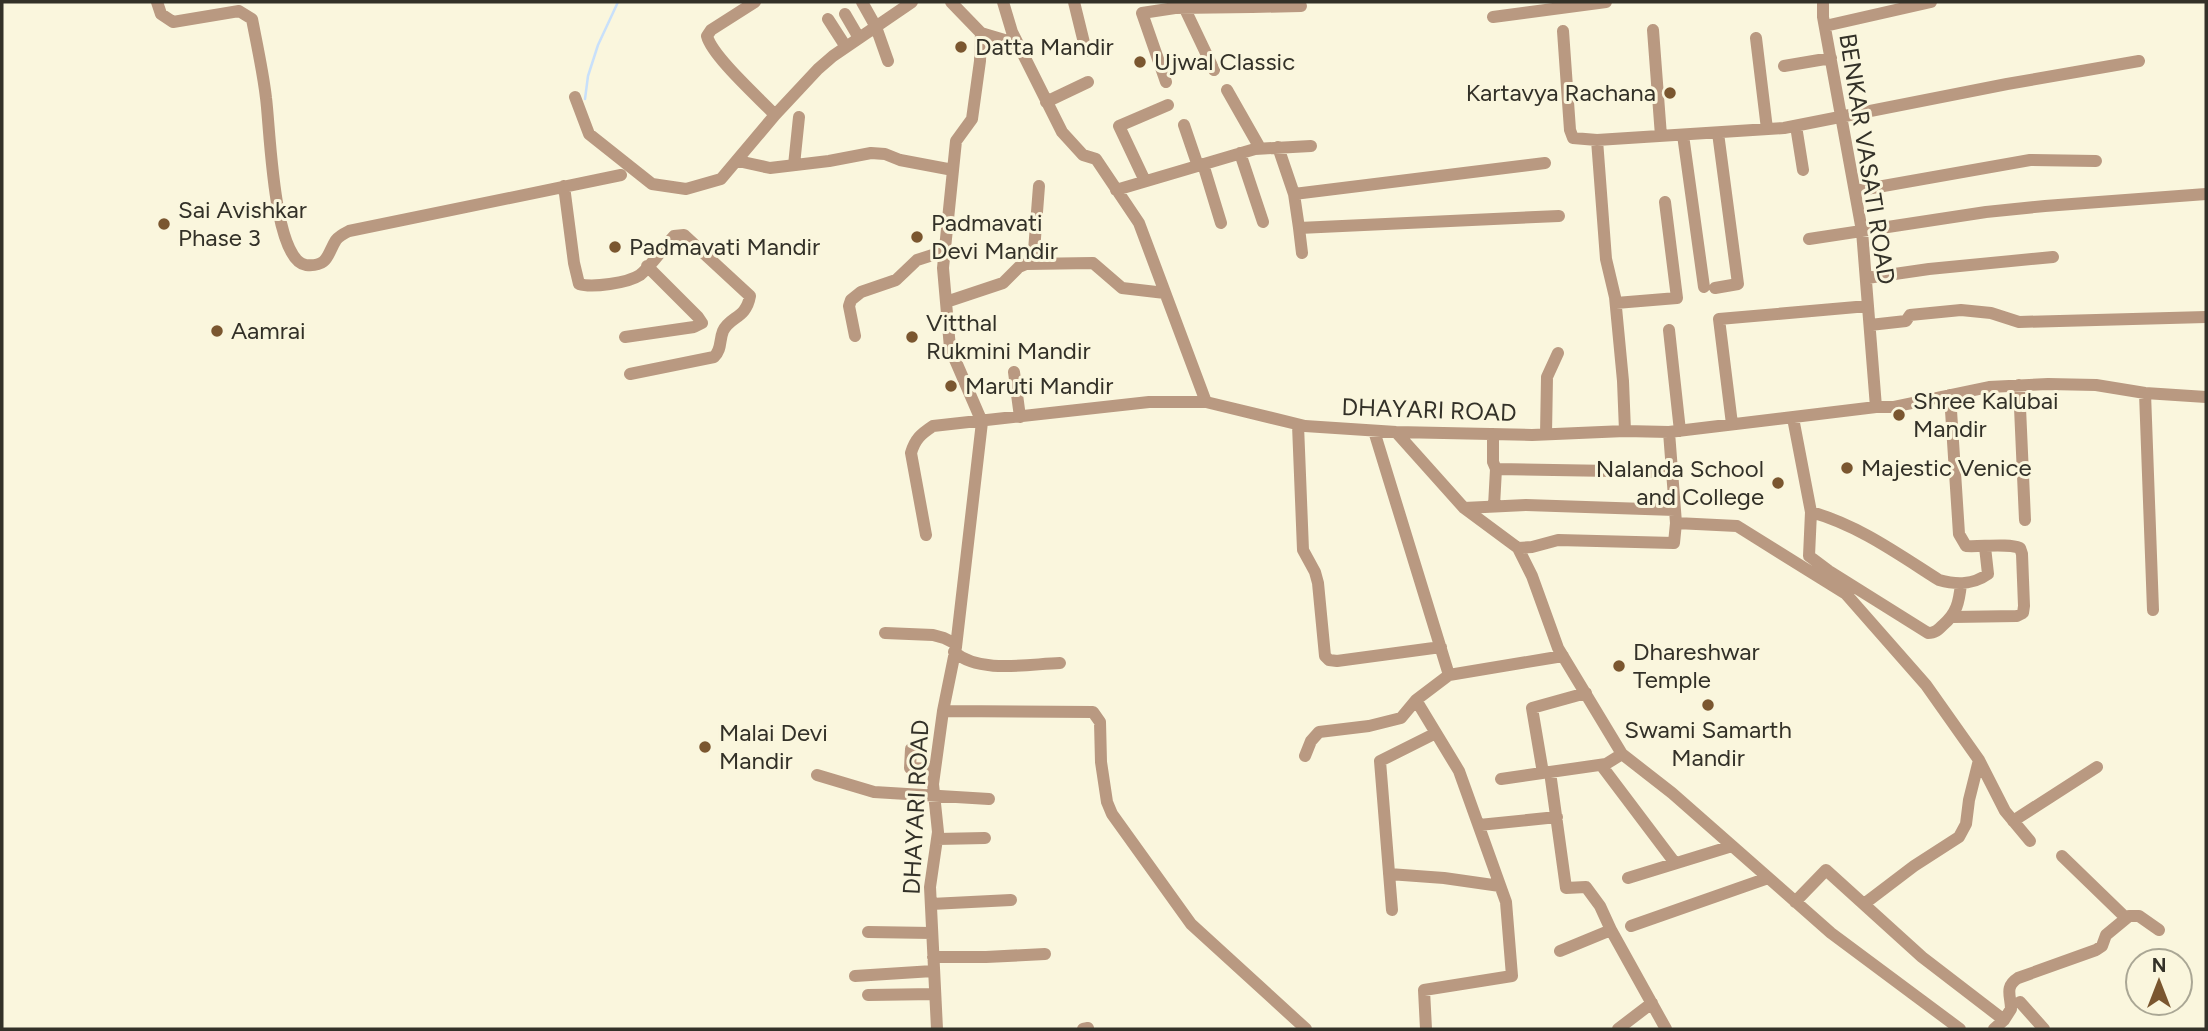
<svg xmlns="http://www.w3.org/2000/svg" width="2208" height="1031" font-family="Figtree,sans-serif">
	<style>
		.lines { fill: none; stroke-linecap: round; stroke-linejoin: round }
		.stream { stroke: #c8e0fb; stroke-width: 2.5 }
		.minor { stroke: #b99981; stroke-width: 12 }
		.poi-dot { fill: #7a562f; stroke: #faf6dd; stroke-width: 2.5 }
		.labels { text-anchor: middle; stroke-width: 6; stroke-linejoin: round; paint-order: stroke }
		.poi-label { font-size: 24px; fill: #333128; stroke: #faf6dd; text-anchor: start }
		.street-label { font-size: 24px; fill: #333128; stroke: #faf6dd }
	</style>
	<rect width="100%" height="100%" fill="#faf6dd"/>
	<g class="lines">
		<!-- stream -->
		<path class="stream" d="M585,99L588,76L598,45L618,2"/>
		<!-- minor -->
		<path class="minor" d="M157,2L161,14L173,22L239,11L252,19C257,45 263,72 266,98C270,127 273,261 306,265C329,267 327,254 336,240C339,236 345,233 349,231L621,175
			M755,2L711,30L707,36C712,56 759,98 775,115
			M862,2L876,27L888,61
			M1003,2L1012,32L1062,132L1083,155L1096,159L1139,223L1206,402
			M1074,2L1086,51
			M1823,2V17L1862,231L1876,407
			M1252,7L1301,6
			M1185,9L1214,70
			M845,14L859,38
			M1493,17L1606,2
			M828,19L846,47
			M1825,26L1931,2
			M1653,30L1661,136
			M1563,31L1570,130L1573,138L1597,140L1784,128L2007,84L2139,61
			M981,33L1018,44
			M1756,38L1767,129
			M1784,66L1831,58
			M1166,82L1142,13L1175,8L1252,7V2
			M1227,90L1260,148
			M575,97L589,134L652,184L686,189L721,179L775,115L818,69L833,56L912,2
			M1046,102L1088,82
			M1184,125L1198,166
			M1796,126L1803,170
			M1683,135L1704,287
			M1597,140L1606,259L1615,297L1623,381L1625,431
			M1278,147L1294,194
			M1240,153L1263,222
			M738,161L770,168L829,161L871,153L885,154L900,160L953,170
			M1545,163L1294,194L1299,228L1559,216
			M1203,164L1221,223
			M794,165L799,117
			M1145,181L1119,126L1168,105
			M564,186L574,263L579,284C592,288 628,283 640,275C651,266 664,247 674,236L684,235L750,296C746,319 730,316 723,331C719,341 722,349 714,357L630,374
			M1116,190L1255,149L1311,146
			M1855,191L2030,160L2096,161
			M1299,228L1302,253
			M1809,239L1986,212L2045,206L2206,194
			M1033,264L1039,186
			M1867,278L1929,269L2053,257
			M1715,288L1738,284L1718,133
			M946,302L1003,283L1019,267L1026,264L1093,263L1122,288L1165,293
			M1616,303L1677,298L1665,202
			M1870,325L1906,321L1910,315L1961,310L1991,313L2019,322L2206,317
			M1669,330L1680,431
			M855,336L849,306L851,300L861,292L896,280L917,260L945,251
			M625,337L694,327L702,323L698,317L647,266
			M1014,372L1020,417
			M2019,385L2025,520
			M2145,393L2153,610
			M1950,395L1959,534L1966,546C1981,547 2008,543 2020,548L2022,554L2024,606L2023,613L2017,616L1953,617
			M1793,418L1811,512L1809,556L1829,571L1928,633C1935,633 1938,630 1943,625C1957,613 1959,602 1961,584
			M1732,424L1719,319L1868,306
			M1298,425L1303,550L1315,572L1318,583L1325,656L1329,660L1337,661L1441,647
			M1374,431L1449,675L1416,700L1459,771L1506,902L1512,976L1424,990L1426,1029
			M1396,432L1464,508L1518,548L1532,576L1558,648L1622,754L1672,793L1831,933L1960,1029
			M1493,434V462L1496,469L1494,506
			M1546,434L1547,377L1558,353
			M1496,469L1672,472
			M1464,508L1526,505L1675,510
			M1811,512C1858,525 1898,554 1939,580C1957,585 1973,585 1988,574L1985,547
			M1676,523L1737,526L1846,594L1926,685L1979,760L2005,811L2030,841
			M926,535L911,453C915,439 921,434 933,426L1149,402H1206L1305,426L1396,432L1532,435L1625,431L1669,432L1876,407H1893L1989,387L2048,384L2096,385L2145,393L2206,397
			M1518,548L1532,547L1558,540L1674,543L1676,523L1669,432
			M885,633L933,635L944,638L956,644
			M954,652C980,674 1028,664 1060,663
			M1449,675L1563,656
			M943,711L1093,712L1100,722L1101,762L1107,802L1112,814L1191,924L1306,1029
			M911,749L910,768L935,769
			M1305,756L1311,741L1319,732L1369,726L1401,718L1416,700
			M1601,765L1675,863
			M1543,773L1532,708L1586,693
			M817,775L874,792L989,799
			M1501,779L1549,772
			M2013,821L2097,767
			M1479,825L1557,817
			M937,839L985,838
			M2062,856L2126,918
			M1389,874L1444,878L1500,886
			M1628,878L1732,846
			M1795,902L1826,870L1922,957L2004,1020L1994,1029
			M931,904L1011,900
			M1864,904L1914,866L1959,837L1966,824L1969,800L1979,760
			M1392,910L1380,761L1436,733
			M1631,926L1768,878
			M1611,930L1600,906L1586,887L1566,888L1550,772L1606,764L1622,754
			M868,932L932,933
			M1560,951L1611,930L1666,1029
			M933,957H986L1045,954
			M855,976L933,971
			M868,995L935,994
			M2020,1002L2044,1029
			M2004,1020L2011,1009C2011,996 2004,987 2018,978L2096,950L2102,946L2106,935L2129,916H2139L2159,930
			M937,1029L930,887L938,832L933,784L943,711L956,647L982,422L950,348L943,268L956,141L972,119L980,61L981,33L951,2
			M1083,1029L1088,1028
			M1618,1029L1652,1003"/>
	</g>
	<!-- markers -->
	<g class="poi-dot">
		<circle cx="961" cy="47" r="7"/>
		<circle cx="1140" cy="62" r="7"/>
		<circle cx="1670" cy="93" r="7"/>
		<circle cx="164" cy="224" r="7"/>
		<circle cx="917" cy="237" r="7"/>
		<circle cx="615" cy="247" r="7"/>
		<circle cx="217" cy="331" r="7"/>
		<circle cx="912" cy="337" r="7"/>
		<circle cx="951" cy="386" r="7"/>
		<circle cx="1899" cy="415" r="7"/>
		<circle cx="1847" cy="468" r="7"/>
		<circle cx="1778" cy="483" r="7"/>
		<circle cx="1619" cy="666" r="7"/>
		<circle cx="1708" cy="705" r="7"/>
		<circle cx="705" cy="747" r="7"/>
	</g>
	<g class="labels">
		<!-- poi labels -->
		<g class="poi-label">
			<text x="975" y="55">Datta Mandir</text>
			<text x="1154" y="70">Ujwal Classic</text>
			<text x="1656" y="101" text-anchor="end">Kartavya Rachana</text>
			<text x="178" y="218">Sai Avishkar<tspan x="178" dy="28">Phase 3</tspan></text>
			<text x="931" y="231">Padmavati<tspan x="931" dy="28">Devi Mandir</tspan></text>
			<text x="629" y="255">Padmavati Mandir</text>
			<text x="926" y="331">Vitthal<tspan x="926" dy="28">Rukmini Mandir</tspan></text>
			<text x="231" y="339">Aamrai</text>
			<text x="965" y="394">Maruti Mandir</text>
			<text x="1913" y="409">Shree Kalubai<tspan x="1913" dy="28">Mandir</tspan></text>
			<text x="1861" y="476">Majestic Venice</text>
			<text x="1764" y="477" text-anchor="end">Nalanda School<tspan x="1764" dy="28">and College</tspan></text>
			<text x="1633" y="660">Dhareshwar<tspan x="1633" dy="28">Temple</tspan></text>
			<text x="1708" y="738" text-anchor="middle">Swami Samarth<tspan x="1708" dy="28">Mandir</tspan></text>
			<text x="719" y="741">Malai Devi<tspan x="719" dy="28">Mandir</tspan></text>
		</g>
		<!-- street labels -->
		<g class="street-label">
			<text transform="translate(1867 159) rotate(81)" y="8">BENKAR VASATI ROAD</text>
			<text transform="translate(1429 410) rotate(2)" y="8">DHAYARI ROAD</text>
			<text transform="translate(916 807) rotate(-87)" y="8">DHAYARI ROAD</text>
		</g>
	</g>
	<!-- border -->
	<rect width="2208" height="1031" fill="none" stroke="#333128" stroke-width="7"/>
	<!-- north arrow -->
	<g transform="translate(2159 982)"><circle r="33" fill="#faf6dd" stroke="#aaa795" stroke-width="2"/>
	<path d="M0-5L12 26L0 18L-12 26Z" fill="#7a562f"/>
	<text y="-10" font-size="19" font-weight="bold" text-anchor="middle" fill="#333128">N</text>
	</g>
</svg>
